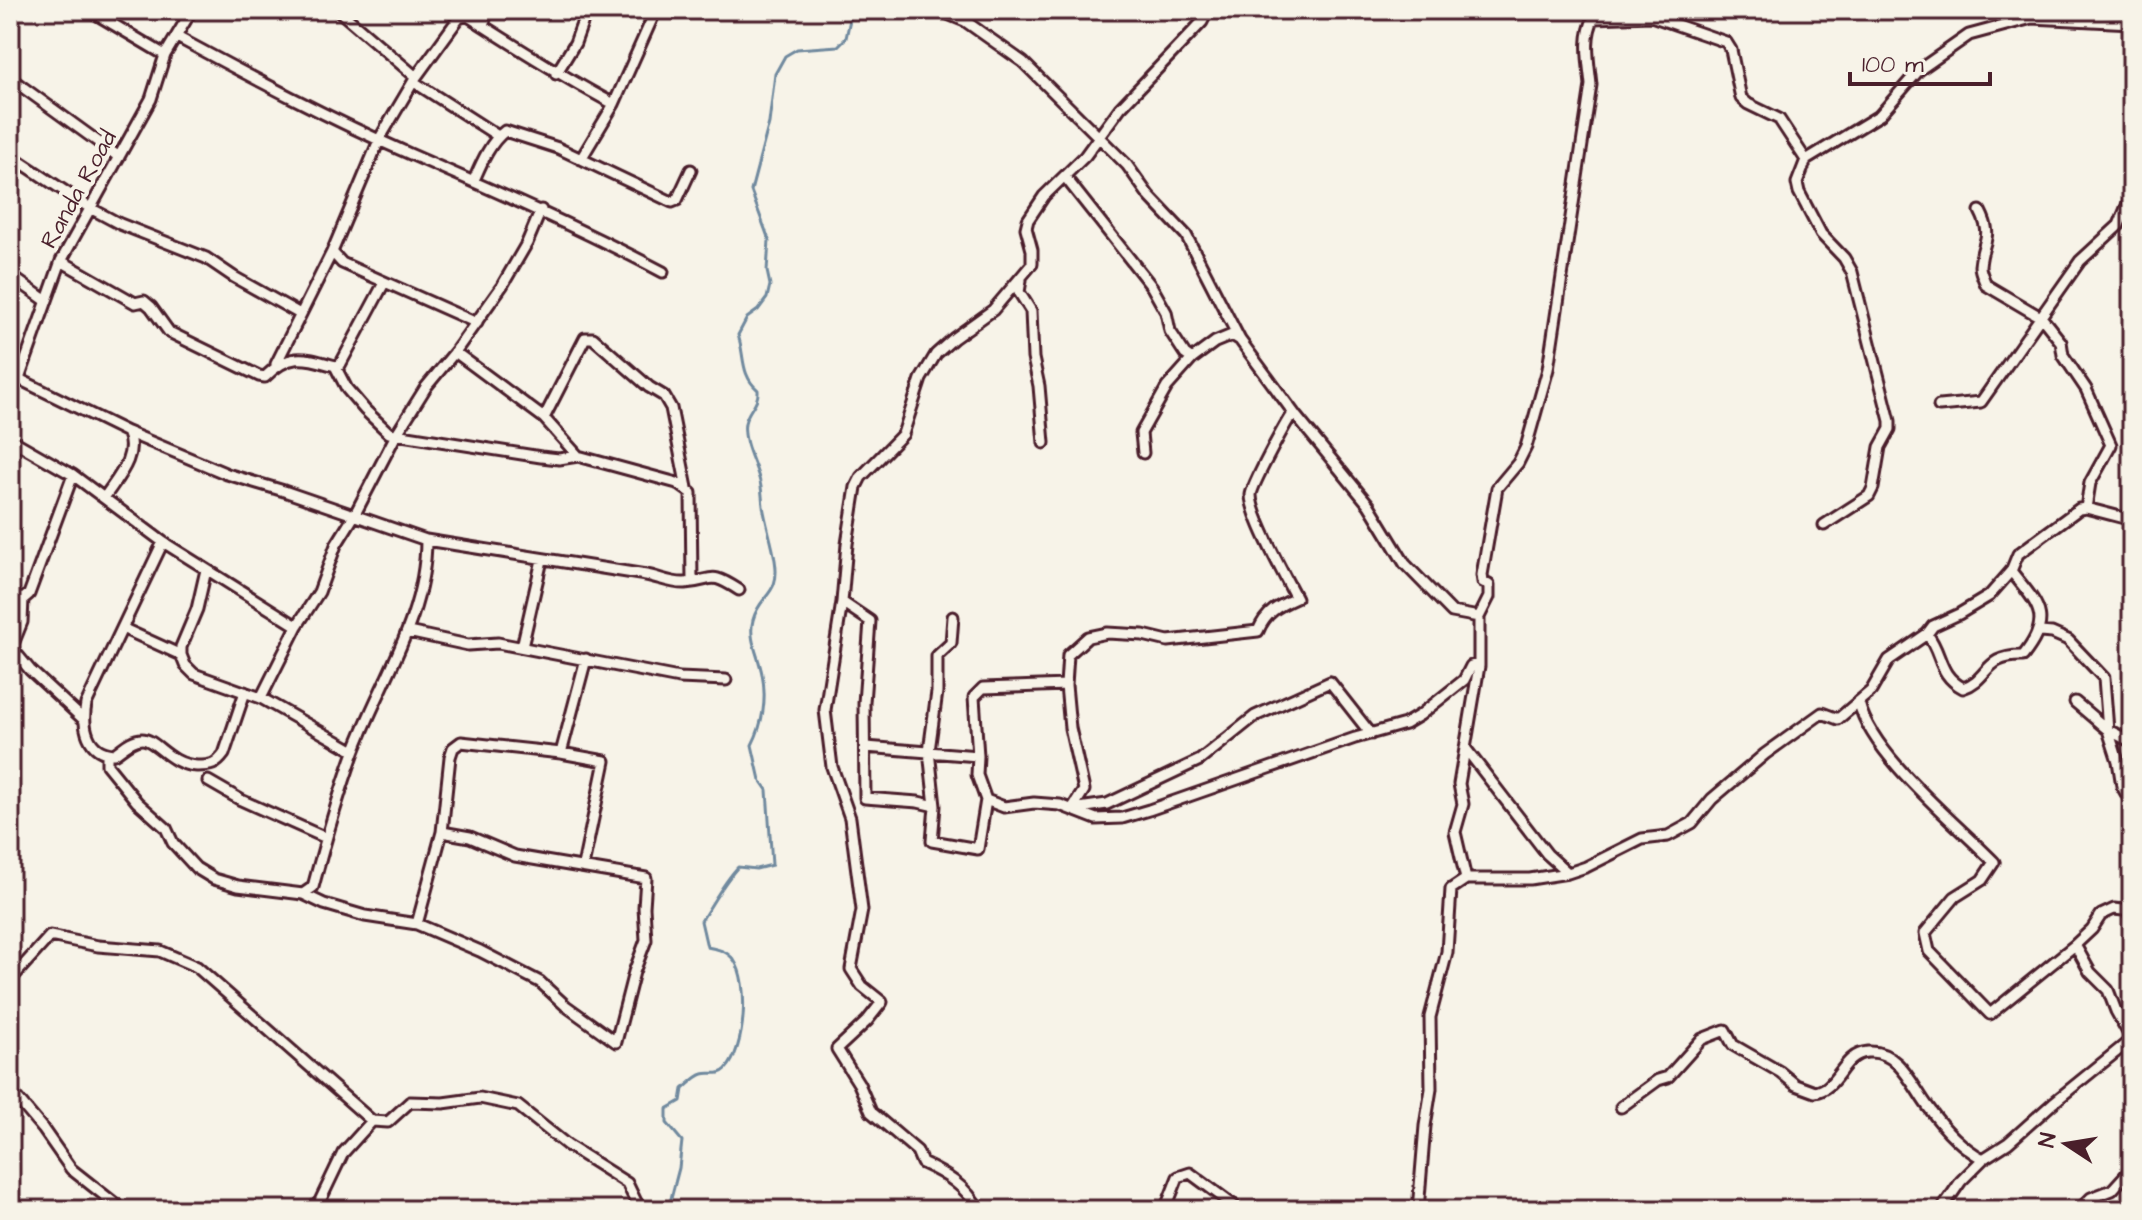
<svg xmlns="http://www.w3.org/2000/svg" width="2142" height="1220" font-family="'Architects Daughter',sans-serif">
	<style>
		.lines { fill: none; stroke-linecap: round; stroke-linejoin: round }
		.stream { stroke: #70899e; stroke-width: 3 }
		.street-casing { stroke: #4a1f2b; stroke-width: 15 }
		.street { stroke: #f7f3e8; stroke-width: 9 }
		.labels { text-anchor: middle; stroke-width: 8; stroke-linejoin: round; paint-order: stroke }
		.street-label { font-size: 24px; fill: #4a1f2b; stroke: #f7f3e8 }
	</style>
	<rect width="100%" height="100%" fill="#f7f3e8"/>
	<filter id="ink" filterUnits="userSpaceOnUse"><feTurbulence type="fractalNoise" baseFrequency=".0125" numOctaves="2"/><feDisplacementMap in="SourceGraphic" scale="16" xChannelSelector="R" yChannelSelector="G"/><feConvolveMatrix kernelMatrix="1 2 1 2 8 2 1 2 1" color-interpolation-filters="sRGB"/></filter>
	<g filter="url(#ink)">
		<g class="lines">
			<!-- stream -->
			<path class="stream" d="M668,1210L679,1168L682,1141L667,1123V1109L681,1101L683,1089C688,1085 696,1076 703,1074C712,1071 718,1077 726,1069C745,1049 750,983 734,960C727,951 718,949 707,947L701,921C713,903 723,883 738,867L756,869L772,865L767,790L760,780L752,745C763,724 767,698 762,674C759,656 748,639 753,620C760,593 781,596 775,560C772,542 766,524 763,506C762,498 762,490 760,482C756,464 742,442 745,423C748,409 759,404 758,390C740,375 745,355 738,335L747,318L758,310L767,298L770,285L767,271L769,240L751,191L769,123L775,74L785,56L797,49L838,46L846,38L852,10"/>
			<defs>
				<path id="street" d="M89,10L165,55
					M338,10L416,77
					M938,10L965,21L1023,62L1127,165L1149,196L1186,235L1240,340L1296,416L1369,505L1405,564L1452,612L1479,617
					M1208,10L1202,22L1120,108L1085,156L1044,196L1028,220L1026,228L1032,250V264L993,310L954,338L936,354L921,379L903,434L861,477L856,487L847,544L842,602L870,621L864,703L865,798L918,802L935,806L932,841L978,849L986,800L1004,807L1034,803L1060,805L1096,819L1122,818L1149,810L1355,738L1405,724L1420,715L1464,680L1471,666L1477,664
					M483,25L488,10
					M177,37C253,78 330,119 410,154C495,191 580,228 663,272
					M556,74L575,43L587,10
					M10,78L119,157
					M414,82L498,136
					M10,155L90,208L120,224L206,258L234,277L300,314
					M581,159L614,104L656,10
					M1065,177L1152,287L1166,312L1170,331L1185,354L1192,359
					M474,180C481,164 490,142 505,131L558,148L672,202L677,200L691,170
					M1980,211C1994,238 1982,240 1980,266C1980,272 1984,279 1986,285L2042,318L2061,342L2063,355L2086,389L2111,445L2090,483L2086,508
					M61,261L135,303L144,301L151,307L169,332L259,376L265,377C290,352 303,357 335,366L340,365L384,283
					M10,275L45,300
					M1021,280L1019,292L1031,311L1033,358L1039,386L1044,443
					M477,323L342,263L332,252L380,138L416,77L456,22L460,17L468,16C516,47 563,77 614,104
					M455,352L544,418L578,456
					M276,364L332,252
					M335,366L347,389L365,410L389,433L541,457L559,459L578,456L677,483L691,493L692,581
					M19,379L127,432L227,474L284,491L426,540L646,575C658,577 673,584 685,583C715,581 708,570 739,590
					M10,393L19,379L61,261L151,99L165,55L192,10
					M1939,406L1981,402L2080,261L2119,225L2132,194
					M544,418L585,338H593L649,387L664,396L671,408L687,488
					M10,439L73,475L163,542L297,626
					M1143,453L1141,433L1167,387L1192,359L1215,342L1232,335L1240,340
					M104,498C117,478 139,456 127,432
					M1824,525L1869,496L1873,488L1880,447L1890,429V421L1852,272L1844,258L1821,234L1799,192L1797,183L1806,160L1880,115L1919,70L1969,35L2032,18L2132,23
					M163,542L86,704C82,726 87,753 114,754C122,749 131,739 142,739C156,739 169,765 197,766C211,766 216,765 224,754L245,692
					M206,570L197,609L181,647V655L185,665L194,674L261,698L354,751
					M10,592L22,600L29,594L73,475
					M842,602L825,710L832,767L850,818L862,910L851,969L862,986L882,1002L867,1021L837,1049L859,1084L871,1112L917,1151L922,1163C946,1174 966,1186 979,1210
					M122,628L181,655
					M408,632L468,645L498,643L679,678L726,680
					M2040,632L2052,633L2068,640L2104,678L2108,730L2118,761L2122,786L2132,804
					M1927,634C1943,654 1937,674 1963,688C1990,679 1983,655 2023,656C2054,617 2038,605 2011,571
					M10,646L30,670L83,719
					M522,647L542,560
					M11,649L22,622L23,598
					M1066,685L1068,655L1088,637L1107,633L1143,635L1168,641L1258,631C1266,612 1278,606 1296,598C1285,577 1251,516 1251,495C1252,485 1283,428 1290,417L1296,416
					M261,698L297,626L319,592L336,545L354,516L396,435L426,387L455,352L502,286L527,243L541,210
					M2075,702L2108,730L2132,742
					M1859,703C1872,756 1955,822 1994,862L1982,880L1955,897L1925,933L1929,951L1990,1014L2075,945L2092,929L2101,915L2114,909L2132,911
					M866,747L978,756L977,775L986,800
					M1466,749L1547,854L1568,873
					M561,753L586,659
					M107,754V765L137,802L166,828L173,843L196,868L214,879L238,886L303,894L313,887C325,842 338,796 354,752C380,682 426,618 426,540
					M978,756L974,697L983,688L1066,685L1070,728L1084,790L1072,809
					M208,781L241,800L326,838
					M935,806L929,751L937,692V656L951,643L953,617
					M1072,809L1107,804L1200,760L1255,716L1330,682L1371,734
					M1466,879L1455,832L1463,804L1459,784L1479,666V617L1489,597V585L1483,582L1482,575L1497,488L1518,463L1526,447L1548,369L1591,85C1589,63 1583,38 1594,18L1651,16L1726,42L1731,50L1741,98L1748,104L1779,119L1806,160
					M303,894L324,904L365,916L417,924L480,951L540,982L566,1006L616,1042L634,972L646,940L644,907L646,878L515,856L470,837L442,832
					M417,924L442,832L450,757L453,748L461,742L561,753L605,761L583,866
					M2075,945L2090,972L2108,990L2116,1011L2132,1040
					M10,984L14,976L50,936L98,946L160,951L197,967L372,1121L388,1122L410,1102L443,1103L480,1098L518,1106L567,1145L627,1183L640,1210
					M10,1090L43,1129L71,1169L123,1210
					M1621,1107L1658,1080L1668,1077L1702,1039L1725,1030L1733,1045L1780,1072L1796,1085L1815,1092C1839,1089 1841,1054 1868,1052C1900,1050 1913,1088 1929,1108C1944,1129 1961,1147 1983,1159
					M312,1210L320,1201L343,1153L372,1121
					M1165,1210L1178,1177L1190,1173L1240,1210
					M1418,1210L1425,1126L1431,1089L1430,1017L1447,952L1451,889L1466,879H1530L1568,873L1586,867L1642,839L1668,836L1692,823L1712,799L1765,754L1822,713L1838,719L1871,691L1889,660L1927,634L1933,626L1959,614L1989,596L2011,571L2018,554L2079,509L2086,508L2132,520
					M1941,1210L1961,1181L1983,1159L2008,1143L2053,1103L2132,1039
					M2079,1210L2091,1198L2112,1190L2132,1168"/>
			</defs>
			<!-- street casing -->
			<use href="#street" class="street-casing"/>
			<!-- street -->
			<use href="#street" class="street"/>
		</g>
	</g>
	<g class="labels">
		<!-- street labels -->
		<g class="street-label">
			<text transform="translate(78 189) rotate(-61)" y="8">Randa Road</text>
		</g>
	</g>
	<!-- margin -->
	<rect width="2142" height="1220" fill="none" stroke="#f7f3e8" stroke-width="40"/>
	<rect x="20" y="20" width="2102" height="1180" fill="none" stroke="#4a1f2b" stroke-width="3" filter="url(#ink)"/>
	<!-- north arrow -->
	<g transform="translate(2066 1144) rotate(282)" stroke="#f7f3e8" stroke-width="6" paint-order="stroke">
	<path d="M0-6L14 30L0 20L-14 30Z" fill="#4a1f2b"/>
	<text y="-12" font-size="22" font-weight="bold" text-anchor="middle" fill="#4a1f2b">N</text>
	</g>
	<!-- scale -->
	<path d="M1850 72v12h140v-12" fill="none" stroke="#4a1f2b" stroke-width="4"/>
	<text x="1862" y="72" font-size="24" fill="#4a1f2b" stroke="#f7f3e8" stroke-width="6" paint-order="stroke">100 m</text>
</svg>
